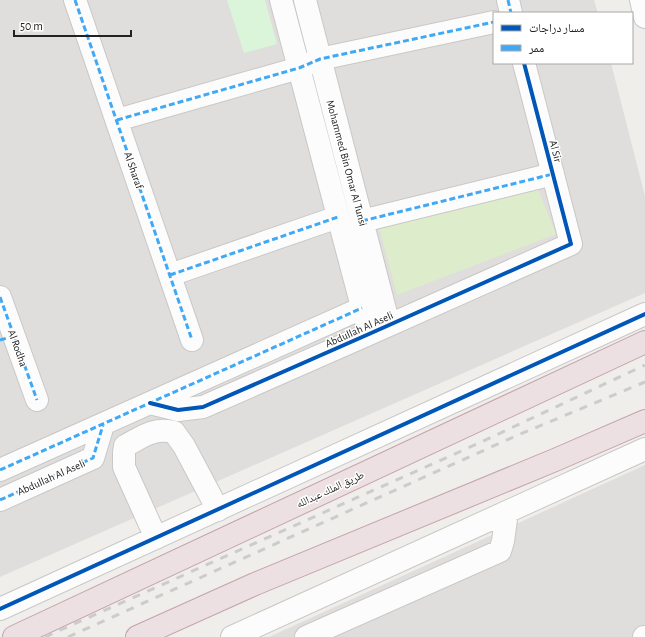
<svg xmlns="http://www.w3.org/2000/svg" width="645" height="637" font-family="'Alegreya Sans','Noto Naskh Arabic',sans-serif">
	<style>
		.residential { fill: #dfdedc }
		.grass { fill: #ddeccb }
		.park { fill: #daf5da }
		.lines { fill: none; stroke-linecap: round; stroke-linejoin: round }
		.minor-casing { stroke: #c9c8c7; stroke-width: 24 }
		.highway-casing { stroke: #c5a2ac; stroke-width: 24 }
		.minor { stroke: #fdfcfc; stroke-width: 22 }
		.highway { stroke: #ece0e2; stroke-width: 22 }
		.rail { stroke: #ccc; stroke-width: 3; stroke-dasharray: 8 8; stroke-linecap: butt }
		.quiet { stroke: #3fa9f5; stroke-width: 3; stroke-dasharray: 6 3; stroke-linecap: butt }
		.cycleway-casing { stroke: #fff; stroke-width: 6 }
		.cycleway { stroke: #0057b8; stroke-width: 4 }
		.labels { text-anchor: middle; stroke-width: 3; stroke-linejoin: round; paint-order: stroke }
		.street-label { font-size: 11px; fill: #222; stroke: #fff }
	</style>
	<rect width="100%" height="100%" fill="#f0eeeb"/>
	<!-- residential -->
	<path class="residential" d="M0,0H594L598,13H494V63H611L645,196V293L0,577Z
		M645,465V637H269Z"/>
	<!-- grass -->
	<path class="grass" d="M537,187L556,234L397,295L379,228Z"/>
	<!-- park -->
	<path class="park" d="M227,0H265L277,44L244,53Z"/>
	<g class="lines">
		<defs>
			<path id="minor" d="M75,0L192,340
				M281,0L366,322
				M305,0L389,325
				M508,0L511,13
				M641,0L645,17
				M117,120L299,68L320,59L494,22
				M362,221L553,174
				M170,275L338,217
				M0,297L37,400
				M150,403L178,410L203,407L369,334L571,244L524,63
				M0,470L362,308
				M0,500L93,458L103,425
				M156,538L124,467V452L125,446C142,437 154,427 174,432L184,446L218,510
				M0,609L645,314
				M232,637L645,449
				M306,637L500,551L503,541L507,512
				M644,637H645"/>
			<path id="highway" d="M14,637L645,342
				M137,637L255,584L555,460L645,421"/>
		</defs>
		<!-- minor casing -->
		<use href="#minor" class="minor-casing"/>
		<!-- highway casing -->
		<use href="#highway" class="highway-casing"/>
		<!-- minor -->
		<use href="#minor" class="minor"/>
		<!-- highway -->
		<use href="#highway" class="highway"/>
		<!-- rail -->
		<path class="rail" d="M45,637L477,444L645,365
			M68,637L518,435L645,382"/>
		<!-- quiet -->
		<path class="quiet" d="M75,0L192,340
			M508,0L511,13
			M117,120L299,68L320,59L494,22
			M362,221L553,174
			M170,275L338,217
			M0,297L37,400
			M0,340L14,336
			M0,470L362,308
			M0,500L93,458L103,425"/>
		<defs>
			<path id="cycleway" d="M150,403L178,410L203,407L369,334L571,244L524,63
				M0,609L645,314"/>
		</defs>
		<!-- cycleway casing -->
		<use href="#cycleway" class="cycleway-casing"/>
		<!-- cycleway -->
		<use href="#cycleway" class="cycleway"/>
	</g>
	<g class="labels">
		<!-- street labels -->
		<g class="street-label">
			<text transform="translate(556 151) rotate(75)" y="4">Al Sir</text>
			<text transform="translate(347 163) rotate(75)" y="4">Mohammed Bin Omar Al Tunsi</text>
			<text transform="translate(134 170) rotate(71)" y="4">Al Sharaf</text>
			<text transform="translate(359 329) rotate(-24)" y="4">Abdullah Al Aseli</text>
			<text transform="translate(18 348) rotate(70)" y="4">Al Rodha</text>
			<text transform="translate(51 477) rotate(-24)" y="4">Abdullah Al Aseli</text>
			<text transform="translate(330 489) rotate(-25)" y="4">طريق الملك عبدالله</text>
		</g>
	</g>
	<!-- legend -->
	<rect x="493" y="12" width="140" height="52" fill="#ffffff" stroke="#a7a7a7"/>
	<rect x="501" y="25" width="20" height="6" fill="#0057b8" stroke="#a7a7a7"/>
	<text x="529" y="32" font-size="12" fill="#222222">مسار دراجات</text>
	<rect x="501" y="45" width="20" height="6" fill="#3fa9f5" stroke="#a7a7a7"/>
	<text x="529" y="52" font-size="12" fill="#222222">ممر</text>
	<!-- scale -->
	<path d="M14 30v6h117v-6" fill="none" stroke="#222222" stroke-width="2"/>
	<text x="20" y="30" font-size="12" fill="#222222" stroke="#ffffff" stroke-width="3" paint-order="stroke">50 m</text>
</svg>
